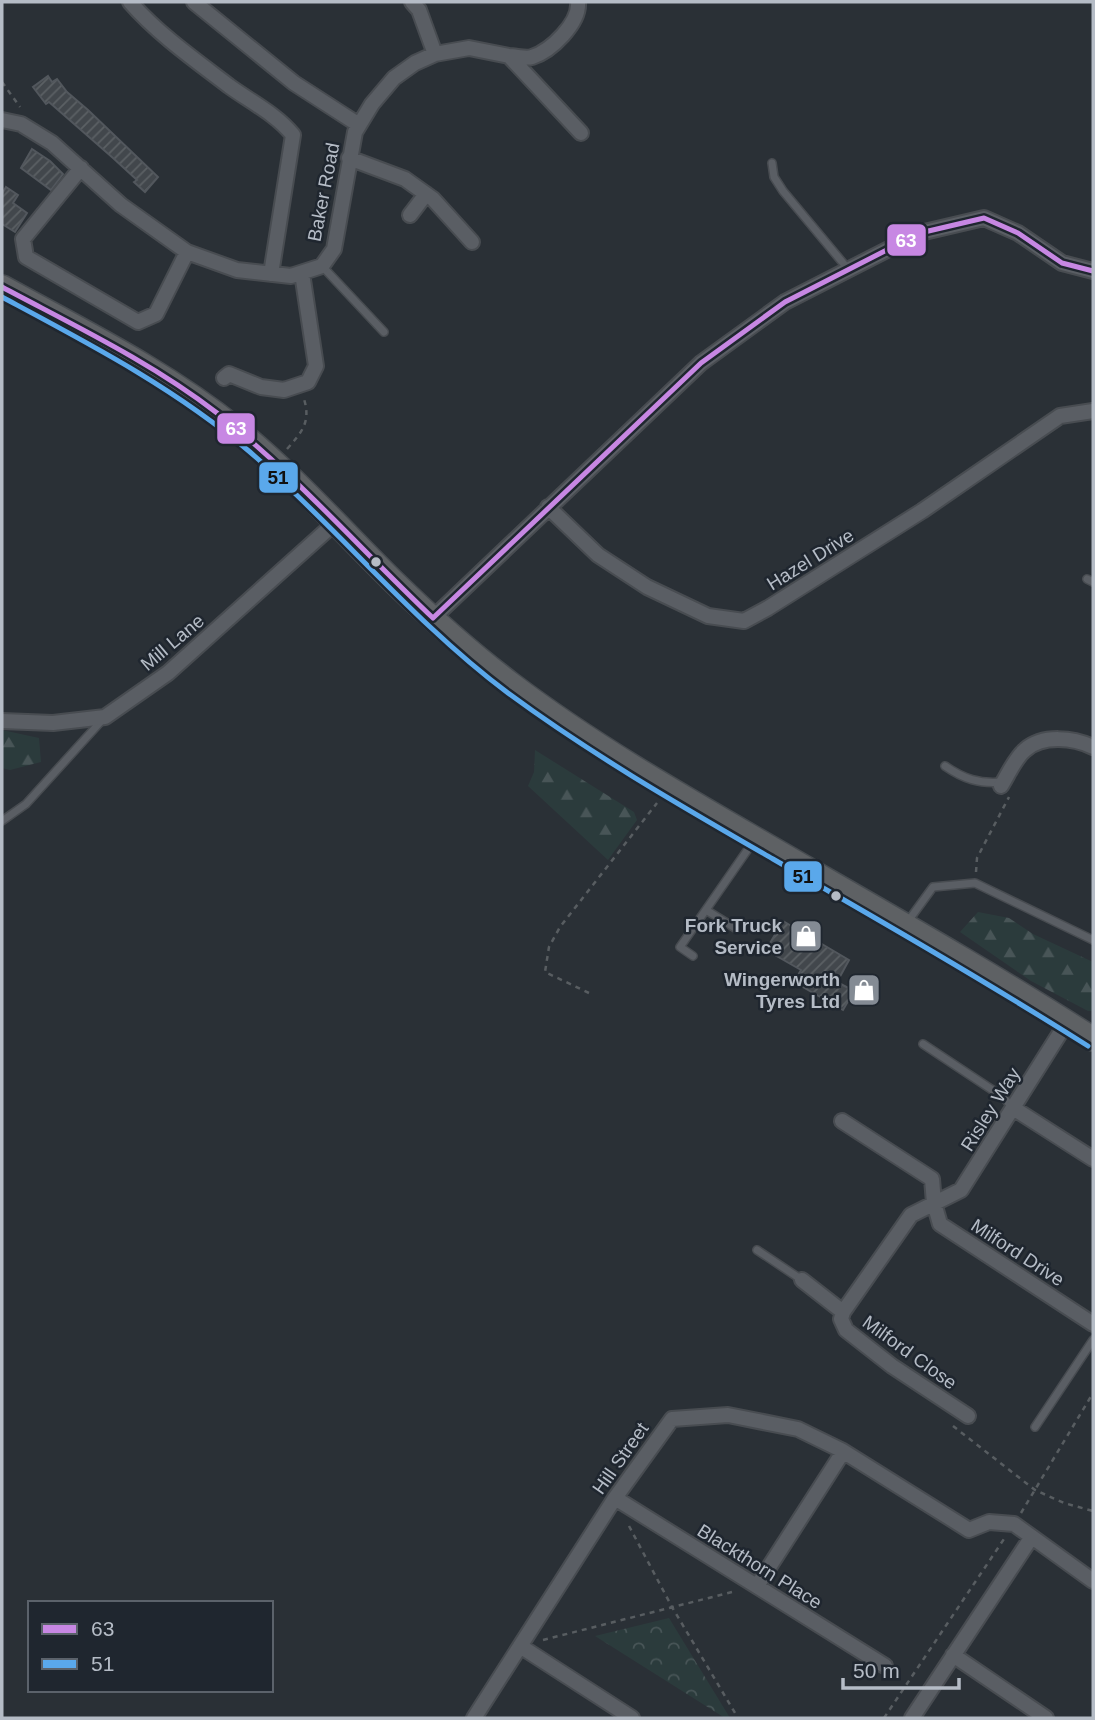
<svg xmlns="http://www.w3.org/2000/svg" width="1095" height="1720" font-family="Helvetica,sans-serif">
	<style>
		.forest { fill: url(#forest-firs) }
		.park { fill: url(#park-crowns) }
		.building { fill: url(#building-hatch); stroke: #52575d; stroke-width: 2 }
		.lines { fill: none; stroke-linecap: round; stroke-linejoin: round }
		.service-casing { stroke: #484c51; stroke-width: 10 }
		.minor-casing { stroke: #484c51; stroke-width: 18 }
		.trunk-casing { stroke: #474c51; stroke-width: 26 }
		.path { stroke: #585d61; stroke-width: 2.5; stroke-dasharray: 5 5; stroke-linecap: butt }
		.service { stroke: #5a5e64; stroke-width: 7 }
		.minor { stroke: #5a5e64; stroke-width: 14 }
		.trunk { stroke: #5e6164; stroke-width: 23 }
		.bus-1-casing { stroke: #1f262f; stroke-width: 10 }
		.bus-2-casing { stroke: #1f262f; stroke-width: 10 }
		.bus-1 { stroke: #c787e3; stroke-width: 5 }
		.bus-2 { stroke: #5aa8eb; stroke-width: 5 }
		.bus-dot { fill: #b5bcc6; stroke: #1f262f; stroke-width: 2.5 }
		.labels { text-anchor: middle; stroke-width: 5; stroke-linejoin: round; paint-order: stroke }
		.street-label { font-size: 19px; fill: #b5bcc6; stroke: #1f262f }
		.poi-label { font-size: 19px; font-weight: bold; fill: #b5bcc6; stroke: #1f262f; text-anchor: end }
		.line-badge { stroke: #1f262f; stroke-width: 2.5 }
		.badge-label { font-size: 19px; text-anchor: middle; font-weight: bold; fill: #fff }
		.pale-badge-label { font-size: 19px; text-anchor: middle; font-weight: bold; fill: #111 }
	</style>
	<defs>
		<pattern id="forest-firs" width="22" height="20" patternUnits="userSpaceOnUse" patternTransform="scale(1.75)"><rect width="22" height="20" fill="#2b3b3c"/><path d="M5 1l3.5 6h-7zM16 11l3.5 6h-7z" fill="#485557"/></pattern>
		<pattern id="park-crowns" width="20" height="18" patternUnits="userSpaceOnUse" patternTransform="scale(1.75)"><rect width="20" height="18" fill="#2b3b3c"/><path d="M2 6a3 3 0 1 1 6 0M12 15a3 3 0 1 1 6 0" fill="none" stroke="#485557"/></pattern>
		<pattern id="building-hatch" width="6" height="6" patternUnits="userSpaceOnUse" patternTransform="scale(1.75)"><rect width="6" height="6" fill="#42474c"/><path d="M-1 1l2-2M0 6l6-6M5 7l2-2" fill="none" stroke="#5b6064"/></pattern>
	</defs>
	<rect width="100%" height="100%" fill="#2a3036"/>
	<!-- forest -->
	<path class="forest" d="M2,730L39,738L41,762L10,770L2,768Z
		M535,750L634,812L637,820L608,860L528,786L534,772Z
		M978,912L1009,918L1033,934L1093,962V1011H1088L1031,981L960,932Z"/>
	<!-- park -->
	<path class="park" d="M669,1618L730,1718H725L595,1636Z"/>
	<!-- building -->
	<path class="building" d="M48,76L52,82L57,79L67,92L88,110L158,177L145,192L134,182L137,180L113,158L49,102L46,104L33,87Z
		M32,149L50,161L63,174L51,190L21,168Z
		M6,187L18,195L13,203L27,213L15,232L2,224V194Z
		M783,921L849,960L837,982L854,991L843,1010L794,982L801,970L766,950Z"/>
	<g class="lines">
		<defs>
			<path id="service" d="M772,163L774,177L783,191L848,269
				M322,266L384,332
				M1087,579L1093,582
				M945,766C964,779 979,784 1002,782
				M2,821L26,804L104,718
				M706,910L735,928
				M906,924L933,887L975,883L1093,940
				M693,956L680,947L753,842
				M923,1044L1003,1097L1013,1108
				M757,1250L802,1280
				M1035,1427L1093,1340"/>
			<path id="minor" d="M130,2C158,34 195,60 229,86C251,102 276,114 293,135L271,274
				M194,2L294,83L359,125
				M412,2L419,10L435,54
				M509,56C516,56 526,59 532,57C551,51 580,23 578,2
				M2,120L21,124L52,143L121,205L187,252L237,270L291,276L322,266L334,249L355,132L372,104L394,78L415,63L435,54L469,48L509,56L581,133
				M349,158L405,179L433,199L472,242
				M81,168L23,239L26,257L138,322L156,314L187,252
				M410,215L426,194
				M224,378L229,374L261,387L284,390L308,382L316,366L302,273
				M548,507L598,555L647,587L708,616L744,621L768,608L922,511L1060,416L1093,411
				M433,618L701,363L785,302L920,233L984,218L1018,233L1062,263L1093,271
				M2,721L53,723L105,717L168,673L336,522
				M1001,786C1008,775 1015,758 1025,750C1043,734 1074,738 1093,747
				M1013,1108L1093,1159
				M842,1121L932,1179L934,1203L940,1224L1093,1324
				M802,1280L843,1312
				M968,1416L892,1366L846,1330L841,1319L843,1312L911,1215L961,1190L1067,1022
				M615,1498L885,1666
				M757,1586L843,1452
				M520,1646L632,1718
				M953,1655L1046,1718
				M474,1718L615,1498L672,1419L728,1415L798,1429L841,1450L969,1530L989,1522L1014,1524L1093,1581
				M912,1718L1031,1538"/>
			<path id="trunk" d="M2,287C82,331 164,371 236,429C293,475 342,531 395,583C431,618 470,653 511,684C589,743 674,792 759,841C871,906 984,969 1093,1039"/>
		</defs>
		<!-- service casing -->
		<use href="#service" class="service-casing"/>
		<!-- minor casing -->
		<use href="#minor" class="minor-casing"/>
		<!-- trunk casing -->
		<use href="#trunk" class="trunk-casing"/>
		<!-- path -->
		<path class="path" d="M2,82L20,107
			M287,449C302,432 311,422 304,399
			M976,872L977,858L1009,797
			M589,993L545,972L549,947L560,927L657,803
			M953,1426L1035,1490L1064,1503L1093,1511
			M1021,1513L1093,1393
			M629,1526L672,1607L738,1718
			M543,1640L736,1591
			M884,1718L1004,1539"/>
		<!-- service -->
		<use href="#service" class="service"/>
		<!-- minor -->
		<use href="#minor" class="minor"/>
		<!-- trunk -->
		<use href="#trunk" class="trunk"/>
		<defs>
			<path id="bus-1" d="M2,287C75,326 151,362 217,413C295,474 361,550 433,618
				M433,618L701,363L785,302L920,233L984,218L1018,233L1062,263L1093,271"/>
			<path id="bus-2" d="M2,297C88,343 175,388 250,452C339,529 413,622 508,693C592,755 683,807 773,859C879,920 985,981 1088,1046"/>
		</defs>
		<!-- bus-1 casing -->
		<use href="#bus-1" class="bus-1-casing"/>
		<!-- bus-2 casing -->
		<use href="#bus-2" class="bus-2-casing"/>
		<!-- bus-1 -->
		<use href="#bus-1" class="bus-1"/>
		<!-- bus-2 -->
		<use href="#bus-2" class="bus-2"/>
	</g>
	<!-- icons -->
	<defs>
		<symbol id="shop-square" viewBox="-11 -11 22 22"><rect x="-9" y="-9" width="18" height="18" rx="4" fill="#848b94" stroke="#1f262f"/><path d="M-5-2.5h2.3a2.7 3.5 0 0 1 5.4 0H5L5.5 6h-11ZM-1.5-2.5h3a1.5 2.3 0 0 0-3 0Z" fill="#fff"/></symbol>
	</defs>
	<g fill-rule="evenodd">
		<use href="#shop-square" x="787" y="917" width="38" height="38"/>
		<use href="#shop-square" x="845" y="971" width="38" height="38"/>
	</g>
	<!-- markers -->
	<g class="bus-dot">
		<circle cx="376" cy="562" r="6"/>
		<circle cx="836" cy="896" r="6"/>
	</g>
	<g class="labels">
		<!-- street labels -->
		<g class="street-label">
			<text transform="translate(323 192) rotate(-79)" y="7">Baker Road</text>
			<text transform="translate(810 559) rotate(-32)" y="7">Hazel Drive</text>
			<text transform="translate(172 642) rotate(-40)" y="7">Mill Lane</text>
			<text transform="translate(990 1109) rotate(-58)" y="7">Risley Way</text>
			<text transform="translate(1018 1252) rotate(33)" y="7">Milford Drive</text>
			<text transform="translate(910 1352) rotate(36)" y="7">Milford Close</text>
			<text transform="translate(620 1458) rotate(-55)" y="7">Hill Street</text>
			<text transform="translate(760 1566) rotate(32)" y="7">Blackthorn Place</text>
		</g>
		<!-- poi labels -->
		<g class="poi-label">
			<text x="782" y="932">Fork Truck<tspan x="782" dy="22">Service</tspan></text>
			<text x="840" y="986">Wingerworth<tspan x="840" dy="22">Tyres Ltd</tspan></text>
		</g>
	</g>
	<g class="line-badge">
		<rect x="886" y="223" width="41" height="34" rx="7" fill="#c787e3"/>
		<rect x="216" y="412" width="40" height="33" rx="7" fill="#c787e3"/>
		<rect x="258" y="461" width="41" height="33" rx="7" fill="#5aa8eb"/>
		<rect x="783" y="860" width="40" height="33" rx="7" fill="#5aa8eb"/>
	</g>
	<g class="badge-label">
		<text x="906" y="247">63</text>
		<text x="236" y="435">63</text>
	</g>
	<g class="pale-badge-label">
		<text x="278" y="484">51</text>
		<text x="803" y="883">51</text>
	</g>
	<!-- border -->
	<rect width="1095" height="1720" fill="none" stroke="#b5bcc6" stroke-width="7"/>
	<!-- legend -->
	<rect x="28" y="1601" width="245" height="91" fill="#1f262f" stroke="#5b626b" stroke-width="2"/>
	<rect x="42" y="1624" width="35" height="10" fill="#c787e3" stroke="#5b626b" stroke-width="2"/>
	<text x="91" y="1636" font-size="21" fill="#b5bcc6">63</text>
	<rect x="42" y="1659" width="35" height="10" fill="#5aa8eb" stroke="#5b626b" stroke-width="2"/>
	<text x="91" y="1671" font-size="21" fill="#b5bcc6">51</text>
	<!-- scale -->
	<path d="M843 1678v10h116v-10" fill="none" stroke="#b5bcc6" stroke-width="3.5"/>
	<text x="853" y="1678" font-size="21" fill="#b5bcc6" stroke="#1f262f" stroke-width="5" paint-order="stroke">50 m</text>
</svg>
